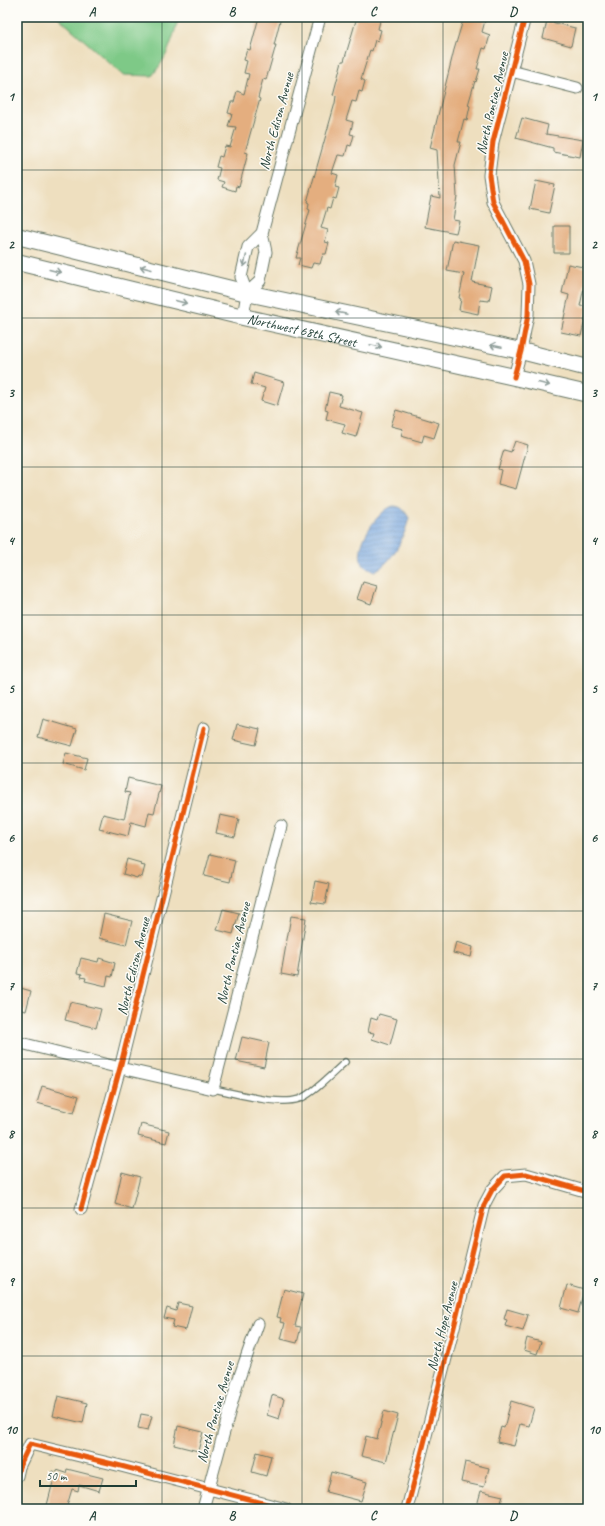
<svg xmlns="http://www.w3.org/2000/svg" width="605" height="1526" font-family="Caveat,sans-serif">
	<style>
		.park { fill: #7ec987; stroke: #4e835e }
		.water { fill: url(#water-rules); stroke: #486f88 }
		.building { fill: #e4ae7f }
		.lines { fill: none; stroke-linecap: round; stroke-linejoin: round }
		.lane-casing { stroke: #677665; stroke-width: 8 }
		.street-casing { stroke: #677665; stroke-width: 13 }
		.secondary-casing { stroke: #677665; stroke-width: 18 }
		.lane { stroke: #fff; stroke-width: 5.5 }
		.street { stroke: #fff; stroke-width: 11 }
		.secondary { stroke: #fff; stroke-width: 16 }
		.cycleway-casing { stroke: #fdfcf7; stroke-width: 8 }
		.cycleway { stroke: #e8590c; stroke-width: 5 }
		.oneway { stroke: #8f9e9a }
		.grid { fill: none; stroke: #1f3d34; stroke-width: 1; stroke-opacity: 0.55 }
		.labels { text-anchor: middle; stroke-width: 3; stroke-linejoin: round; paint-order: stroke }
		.street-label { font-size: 14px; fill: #1f3d34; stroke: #fdfcf7 }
		.neatline { fill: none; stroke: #1f3d34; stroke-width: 1.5 }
		.grid-label { font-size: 13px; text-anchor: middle; font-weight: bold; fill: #1f3d34 }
	</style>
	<defs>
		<pattern id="water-rules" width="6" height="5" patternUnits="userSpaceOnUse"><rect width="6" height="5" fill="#71a1db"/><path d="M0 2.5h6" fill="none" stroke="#5c84b2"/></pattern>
	</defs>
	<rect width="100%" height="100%" fill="#fdfcf7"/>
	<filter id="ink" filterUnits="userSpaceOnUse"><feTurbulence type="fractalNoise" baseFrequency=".025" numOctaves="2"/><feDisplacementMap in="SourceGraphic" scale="8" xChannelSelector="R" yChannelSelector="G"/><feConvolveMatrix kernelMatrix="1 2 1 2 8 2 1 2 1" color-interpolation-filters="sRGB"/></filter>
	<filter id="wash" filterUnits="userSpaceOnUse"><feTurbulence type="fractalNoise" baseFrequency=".012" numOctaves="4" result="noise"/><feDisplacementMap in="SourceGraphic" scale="16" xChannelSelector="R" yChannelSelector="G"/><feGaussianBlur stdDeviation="0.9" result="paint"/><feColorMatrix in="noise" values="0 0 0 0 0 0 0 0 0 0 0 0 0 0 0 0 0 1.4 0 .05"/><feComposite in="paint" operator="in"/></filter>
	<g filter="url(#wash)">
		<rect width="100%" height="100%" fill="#eedfbf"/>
		<!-- park -->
		<path class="park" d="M58,17H179C171,43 169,55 152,76L123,75Z"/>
		<!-- water -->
		<path class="water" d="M393,506C402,506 405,511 409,518C404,537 394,561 375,571C370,569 365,568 362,563C354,546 377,511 393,506Z"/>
		<g id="blocks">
			<!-- building -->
			<path class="building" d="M259,17H281L274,45H276L266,80L263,79L258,98L260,99L247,145L245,152L248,153L239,187L236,186L235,191L222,187L224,182L217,180L220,168L216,167L219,156L222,157L225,146L230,147L236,127L228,126L232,114L228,113L231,102H234L237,91L244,94L249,74L244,73L247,61L244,60L247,49L250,50Z
				M357,17H381L378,29L381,30L378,41L375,40L372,51L370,50L361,79L365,81L362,92L359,91L356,102L352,101L346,120L353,122L350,134L354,135L351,146L348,145L345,156L338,155L332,173L338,175L335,187L339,188L336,199L333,198L330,209L327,208L321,228L328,230L325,242L329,243L326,254H323L320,264L313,263L311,268L298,265L300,258H296L310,210L308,209L309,203L307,202L335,103L336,96L333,95L342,61H344Z
				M464,17H486L482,32L490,35L486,49L483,48L477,69H480L476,82L475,81L468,105L470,106L467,120L464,119L458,142H461L455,165L457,196L453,220L459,221L456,233L425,227L431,196L440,198L437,150L430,148L454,50Z
				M547,21L575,28L571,46L543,38Z
				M522,118L548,125L546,134L583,140L580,157L553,152V148L516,138Z
				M536,181L555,185L549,213L530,209Z
				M554,226H569V253H554Z
				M453,240L479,245L472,282L492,286L489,301L480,300L478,314L459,310L461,299L459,298L464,274L447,271Z
				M568,264L588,268L580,306L588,307L581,336L561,332L569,295L562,293Z
				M254,373L284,382L277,406L261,401L265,388L251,384Z
				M329,392L342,395L339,406L363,413L356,437L342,433L345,424L326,419L328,411L325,410Z
				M396,410L439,423L434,438L424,435L422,442L401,436L403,429L391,426Z
				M515,441L528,445L516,489L498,484L501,470L498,469L504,450L511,452Z
				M363,582L377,586L371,604L357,599Z
				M43,719L77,729L72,746L38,737Z
				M237,724L260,729L256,745L233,740Z
				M66,753L87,758L84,770L63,764Z
				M128,778L161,786L154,813L149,812L146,826L131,822L128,836L99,829L103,814L124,819L130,793L125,792Z
				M220,815L239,819L235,837L216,833Z
				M210,854L235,860L230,882L204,876Z
				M127,859L141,863L140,865L145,866L142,877L138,876L137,878L123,874Z
				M315,881L329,884L325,904L311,902Z
				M223,909L239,913L233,934L217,930Z
				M104,914L132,921L126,945L99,938Z
				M291,916L306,918L297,977L281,974Z
				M456,942L473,947L471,957L453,953Z
				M81,958L98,962L99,958L115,963L112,977L108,976L106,986L85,981L86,978L81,977L82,974L77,973Z
				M17,987L31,991L26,1011L17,1009Z
				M70,1002L101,1009L96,1028L65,1020Z
				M379,1014L397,1019L390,1045L372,1039L374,1033L368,1032L371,1018L377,1020Z
				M242,1037L269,1043L264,1067L236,1061Z
				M42,1086L79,1096L74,1113L37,1103Z
				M141,1124L169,1131L166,1143L138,1136Z
				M122,1172L140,1177L132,1209L115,1204Z
				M567,1285L584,1290L578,1313L561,1308Z
				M284,1289L303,1294L295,1326L301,1327L297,1343L281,1339L285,1323L280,1322L281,1318L277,1317Z
				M178,1303L192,1306L186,1330L172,1327L174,1320L164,1318L167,1308L176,1311Z
				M507,1309L528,1315L523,1331L505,1326L507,1320L504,1319Z
				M527,1338L541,1342L537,1354L524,1350Z
				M272,1395L284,1399L279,1419L267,1415Z
				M58,1396L87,1403L83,1423L53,1416Z
				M511,1401L534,1408L529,1426L520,1424L514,1446L497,1442L501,1427L504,1428Z
				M384,1411L398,1415L386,1462L361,1456L366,1436L377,1439Z
				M141,1414L152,1416L148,1430L138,1428Z
				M178,1426L203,1432L198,1451L174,1445Z
				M257,1452L271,1456L266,1476L252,1472Z
				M465,1462L489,1468L484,1487L461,1482Z
				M67,1469L103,1478L99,1491L79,1485L78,1491L72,1489L66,1509H46L53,1482L50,1481L53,1471L57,1472V1470L66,1473Z
				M331,1472L367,1482L361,1501L326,1492Z
				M481,1491L503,1496L499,1509H476Z"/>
		</g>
	</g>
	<g filter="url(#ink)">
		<use href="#blocks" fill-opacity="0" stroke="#677665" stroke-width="1"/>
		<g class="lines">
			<defs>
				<path id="lane" d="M213,1089C236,1093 277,1106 299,1099C313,1094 334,1072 345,1062"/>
				<path id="street" d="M511,71L577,88
					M247,293L260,281L266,252L262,233L320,17
					M243,317L247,293L241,277L248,247L262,233
					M514,377L521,351L528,315L529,284L524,261L493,202L489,175L493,142L525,17
					M17,1042L120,1068L213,1089L281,826
					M81,1209L120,1068L204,728
					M17,1476L19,1467L30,1444L117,1465L286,1509
					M203,1509L237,1384L258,1324
					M407,1509L454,1327L484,1205L492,1190L505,1176L526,1174L588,1192"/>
				<g id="secondary">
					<path d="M17,236L247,293L521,351L588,368"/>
					<path id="s1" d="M17,262L243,317L514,377L588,394"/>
				</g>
			</defs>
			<!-- lane casing -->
			<use href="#lane" class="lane-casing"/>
			<!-- street casing -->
			<use href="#street" class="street-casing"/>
			<!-- secondary casing -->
			<use href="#secondary" class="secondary-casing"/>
			<!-- lane -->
			<use href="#lane" class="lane"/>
			<!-- street -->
			<use href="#street" class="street"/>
			<!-- secondary -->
			<use href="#secondary" class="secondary"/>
			<defs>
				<path id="cycleway" d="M514,377L521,351L528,315L529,284L524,261L493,202L489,175L493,142L525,17
					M81,1209L120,1068L204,728
					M17,1476L19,1467L30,1444L117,1465L286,1509
					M407,1509L454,1327L484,1205L492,1190L505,1176L526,1174L588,1192"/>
			</defs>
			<!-- cycleway casing -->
			<use href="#cycleway" class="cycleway-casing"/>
			<!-- cycleway -->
			<use href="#cycleway" class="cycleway"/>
		</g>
		<!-- one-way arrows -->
		<defs><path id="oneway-shaft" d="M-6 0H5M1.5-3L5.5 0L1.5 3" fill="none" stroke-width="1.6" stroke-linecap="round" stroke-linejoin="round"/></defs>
		<g class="oneway">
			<use href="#oneway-shaft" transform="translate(245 261) rotate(103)"/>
			<use href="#oneway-shaft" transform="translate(146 268) rotate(-166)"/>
			<use href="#oneway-shaft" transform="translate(55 271) rotate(14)"/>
			<use href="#oneway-shaft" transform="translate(181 302) rotate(14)"/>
			<use href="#oneway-shaft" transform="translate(341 313) rotate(-168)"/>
			<use href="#oneway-shaft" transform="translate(376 346) rotate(12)"/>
			<use href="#oneway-shaft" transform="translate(496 346) rotate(-168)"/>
			<use href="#oneway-shaft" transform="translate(544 384) rotate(14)"/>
		</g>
	</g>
	<!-- grid -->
	<path class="grid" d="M162,17V1509M302,17V1509M443,17V1509M17,170H588M17,318H588M17,467H588M17,615H588M17,763H588M17,911H588M17,1059H588M17,1208H588M17,1356H588"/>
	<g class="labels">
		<!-- street labels -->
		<g class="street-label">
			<text transform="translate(492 103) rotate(-77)" y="5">North Pontiac Avenue</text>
			<text transform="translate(276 121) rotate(-75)" y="5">North Edison Avenue</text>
			<text dy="5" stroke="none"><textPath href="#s1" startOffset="293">Northwest 68th Street</textPath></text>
			<text transform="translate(233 953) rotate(-76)" y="5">North Pontiac Avenue</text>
			<text transform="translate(133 966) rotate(-76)" y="5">North Edison Avenue</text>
			<text transform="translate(442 1326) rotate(-76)" y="5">North Hope Avenue</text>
			<text transform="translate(215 1412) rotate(-74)" y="5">North Pontiac Avenue</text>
		</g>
	</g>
	<!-- margin -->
	<rect width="605" height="1526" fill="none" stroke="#fdfcf7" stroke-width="44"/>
	<!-- scale -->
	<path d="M40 1480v6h96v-6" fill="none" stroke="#1f3d34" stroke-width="2"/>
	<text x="46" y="1480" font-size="12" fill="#1f3d34" stroke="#fdfcf7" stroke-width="3" paint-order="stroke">50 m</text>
	<rect x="22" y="22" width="561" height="1482" class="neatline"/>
	<g class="grid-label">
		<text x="92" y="16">A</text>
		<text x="232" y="16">B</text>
		<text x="373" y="16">C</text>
		<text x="513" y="16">D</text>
		<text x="11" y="101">1</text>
		<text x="594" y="101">1</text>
		<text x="11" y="249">2</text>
		<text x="594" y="249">2</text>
		<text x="11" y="397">3</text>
		<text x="594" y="397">3</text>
		<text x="11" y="545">4</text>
		<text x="594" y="545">4</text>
		<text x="11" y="693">5</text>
		<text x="594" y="693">5</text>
		<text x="11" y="842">6</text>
		<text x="594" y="842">6</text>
		<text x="11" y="990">7</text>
		<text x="594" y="990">7</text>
		<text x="11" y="1138">8</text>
		<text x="594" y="1138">8</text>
		<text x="11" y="1286">9</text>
		<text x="594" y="1286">9</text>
		<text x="11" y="1434">10</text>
		<text x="594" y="1434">10</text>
		<text x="92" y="1520">A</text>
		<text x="232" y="1520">B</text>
		<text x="373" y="1520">C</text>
		<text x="513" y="1520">D</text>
	</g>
</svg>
